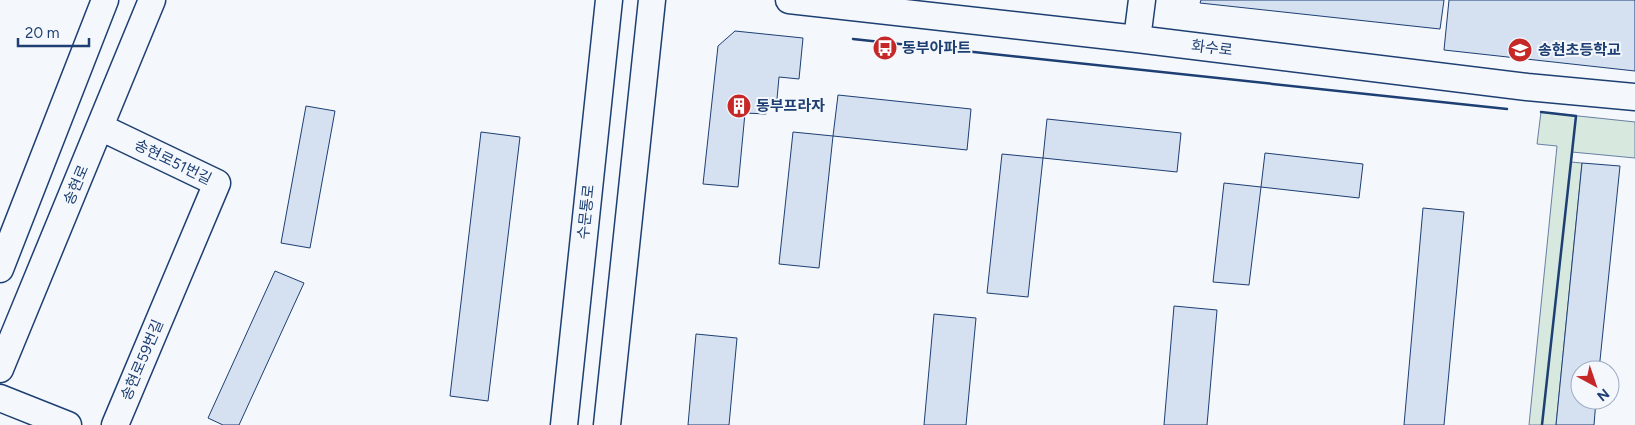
<svg xmlns="http://www.w3.org/2000/svg" width="1635" height="425" font-family="Figtree,'Noto Sans KR',sans-serif">
	<style>
		.green { fill: #d7e8df; stroke: #687fa3 }
		.building { fill: #d5e0f0; stroke: #1d3f73 }
		.lines { fill: none; stroke-linecap: round; stroke-linejoin: round }
		.minor-casing { stroke: #1d3f73; stroke-width: 29 }
		.minor { stroke: #f4f7fb; stroke-width: 26 }
		.wall { stroke: #1d3f73; stroke-width: 2.5 }
		.labels { text-anchor: middle; stroke-width: 4; stroke-linejoin: round; paint-order: stroke }
		.poi-label { font-size: 15px; font-weight: bold; fill: #1d3f73; stroke: #f4f7fb; text-anchor: start }
		.street-label { font-size: 15px; fill: #1d3f73; stroke: #f4f7fb }
	</style>
	<rect width="100%" height="100%" fill="#f4f7fb"/>
	<!-- green -->
	<path class="green" d="M1541,112L1635,122V158L1572,152L1571,162L1582,163L1556,425H1529L1557,146L1537,144Z"/>
	<!-- building -->
	<path class="building" d="M1201,0H1444L1440,29L1200,3Z
		M1449,0H1635V71L1444,50Z
		M735,31L803,38L799,79L779,77L777,99H767L766,114L745,113L738,187L703,184L718,46Z
		M838,95L971,109L967,150L833,136Z
		M306,106L335,111L310,248L281,243Z
		M1047,119L1181,133L1177,172L1043,158Z
		M481,132L520,137L488,401L450,396Z
		M793,132L833,136L819,268L779,264Z
		M1265,153L1363,164L1359,198L1261,187Z
		M1002,154L1043,158L1028,297L987,293Z
		M1582,163L1620,166L1599,370H1580V400H1596L1594,425H1556Z
		M1224,183L1261,187L1249,285L1213,282Z
		M1423,208L1464,212L1444,425H1404Z
		M275,271L304,283L239,425H223L208,418Z
		M1174,306L1217,310L1207,425H1164Z
		M934,314L976,318L966,425H924Z
		M696,334L737,338L729,425H688Z"/>
	<g class="lines">
		<defs>
			<path id="minor" d="M789,0L1137,39L1527,87L1635,97
				M1137,39L1142,0
				M100,127L217,183L115,425
				M0,269L105,0
				M0,369L152,0
				M0,398L68,425
				M564,425L609,0
				M607,425L652,0"/>
		</defs>
		<!-- minor casing -->
		<use href="#minor" class="minor-casing"/>
		<!-- minor -->
		<use href="#minor" class="minor"/>
		<!-- wall -->
		<path class="wall" d="M853,39L1507,109
			M1541,112L1576,116L1542,425"/>
	</g>
	<!-- icons -->
	<defs>
		<symbol id="bus-disc" viewBox="-11 -11 22 22"><circle r="9.5" fill="#c62828" stroke="#f4f7fb"/><path d="M-5-6H5V4H4V6H2V4H-2V6H-4V4H-5ZM-3.5-4V0h7V-4ZM-3.5 1.2v1.5H-2V1.2ZM2 1.2v1.5H3.5V1.2Z" fill="#fff"/></symbol>
		<symbol id="school-disc" viewBox="-11 -11 22 22"><circle r="9.5" fill="#c62828" stroke="#f4f7fb"/><path d="M0-5L7-2L0 1L-7-2ZM-4 1L0 2.5L4 1V4Q0 6-4 4Z" fill="#fff"/></symbol>
		<symbol id="building-disc" viewBox="-11 -11 22 22"><circle r="9.5" fill="#c62828" stroke="#f4f7fb"/><path d="M-4-6H4V6H1V3H-1V6H-4ZM-2.5-4.3h1.7v1.8h-1.7ZM.8-4.3h1.7v1.8H.8ZM-2.5-1h1.7V.8h-1.7ZM.8-1h1.7V.8H.8Z" fill="#fff"/></symbol>
	</defs>
	<g fill-rule="evenodd">
		<use href="#bus-disc" x="871" y="34" width="28" height="28"/>
		<use href="#school-disc" x="1506" y="36" width="28" height="28"/>
		<use href="#building-disc" x="725" y="92" width="28" height="28"/>
	</g>
	<g class="labels">
		<!-- poi labels -->
		<g class="poi-label">
			<text x="902" y="53">동부아파트</text>
			<text x="1538" y="55">송현초등학교</text>
			<text x="756" y="111">동부프라자</text>
		</g>
		<!-- street labels -->
		<g class="street-label">
			<text transform="translate(1212 48) rotate(7)" y="5">화수로</text>
			<text transform="translate(173 162) rotate(26)" y="5">송현로51번길</text>
			<text transform="translate(76 185) rotate(-67)" y="5">송현로</text>
			<text transform="translate(586 212) rotate(-84)" y="5">수문통로</text>
			<text transform="translate(142 360) rotate(-67)" y="5">송현로59번길</text>
		</g>
	</g>
	<!-- north arrow -->
	<g transform="translate(1595 385) rotate(140)"><circle r="24" fill="#f4f7fb" stroke="#9eadc5"/>
	<path d="M0-4L9 19L0 12L-9 19Z" fill="#c62828"/>
	<text y="-8" font-size="14" font-weight="bold" text-anchor="middle" fill="#1d3f73">N</text>
	</g>
	<!-- scale -->
	<path d="M18 38v8h71v-8" fill="none" stroke="#1d3f73" stroke-width="2.5"/>
	<text x="25" y="38" font-size="15" fill="#1d3f73" stroke="#f4f7fb" stroke-width="4" paint-order="stroke">20 m</text>
</svg>
